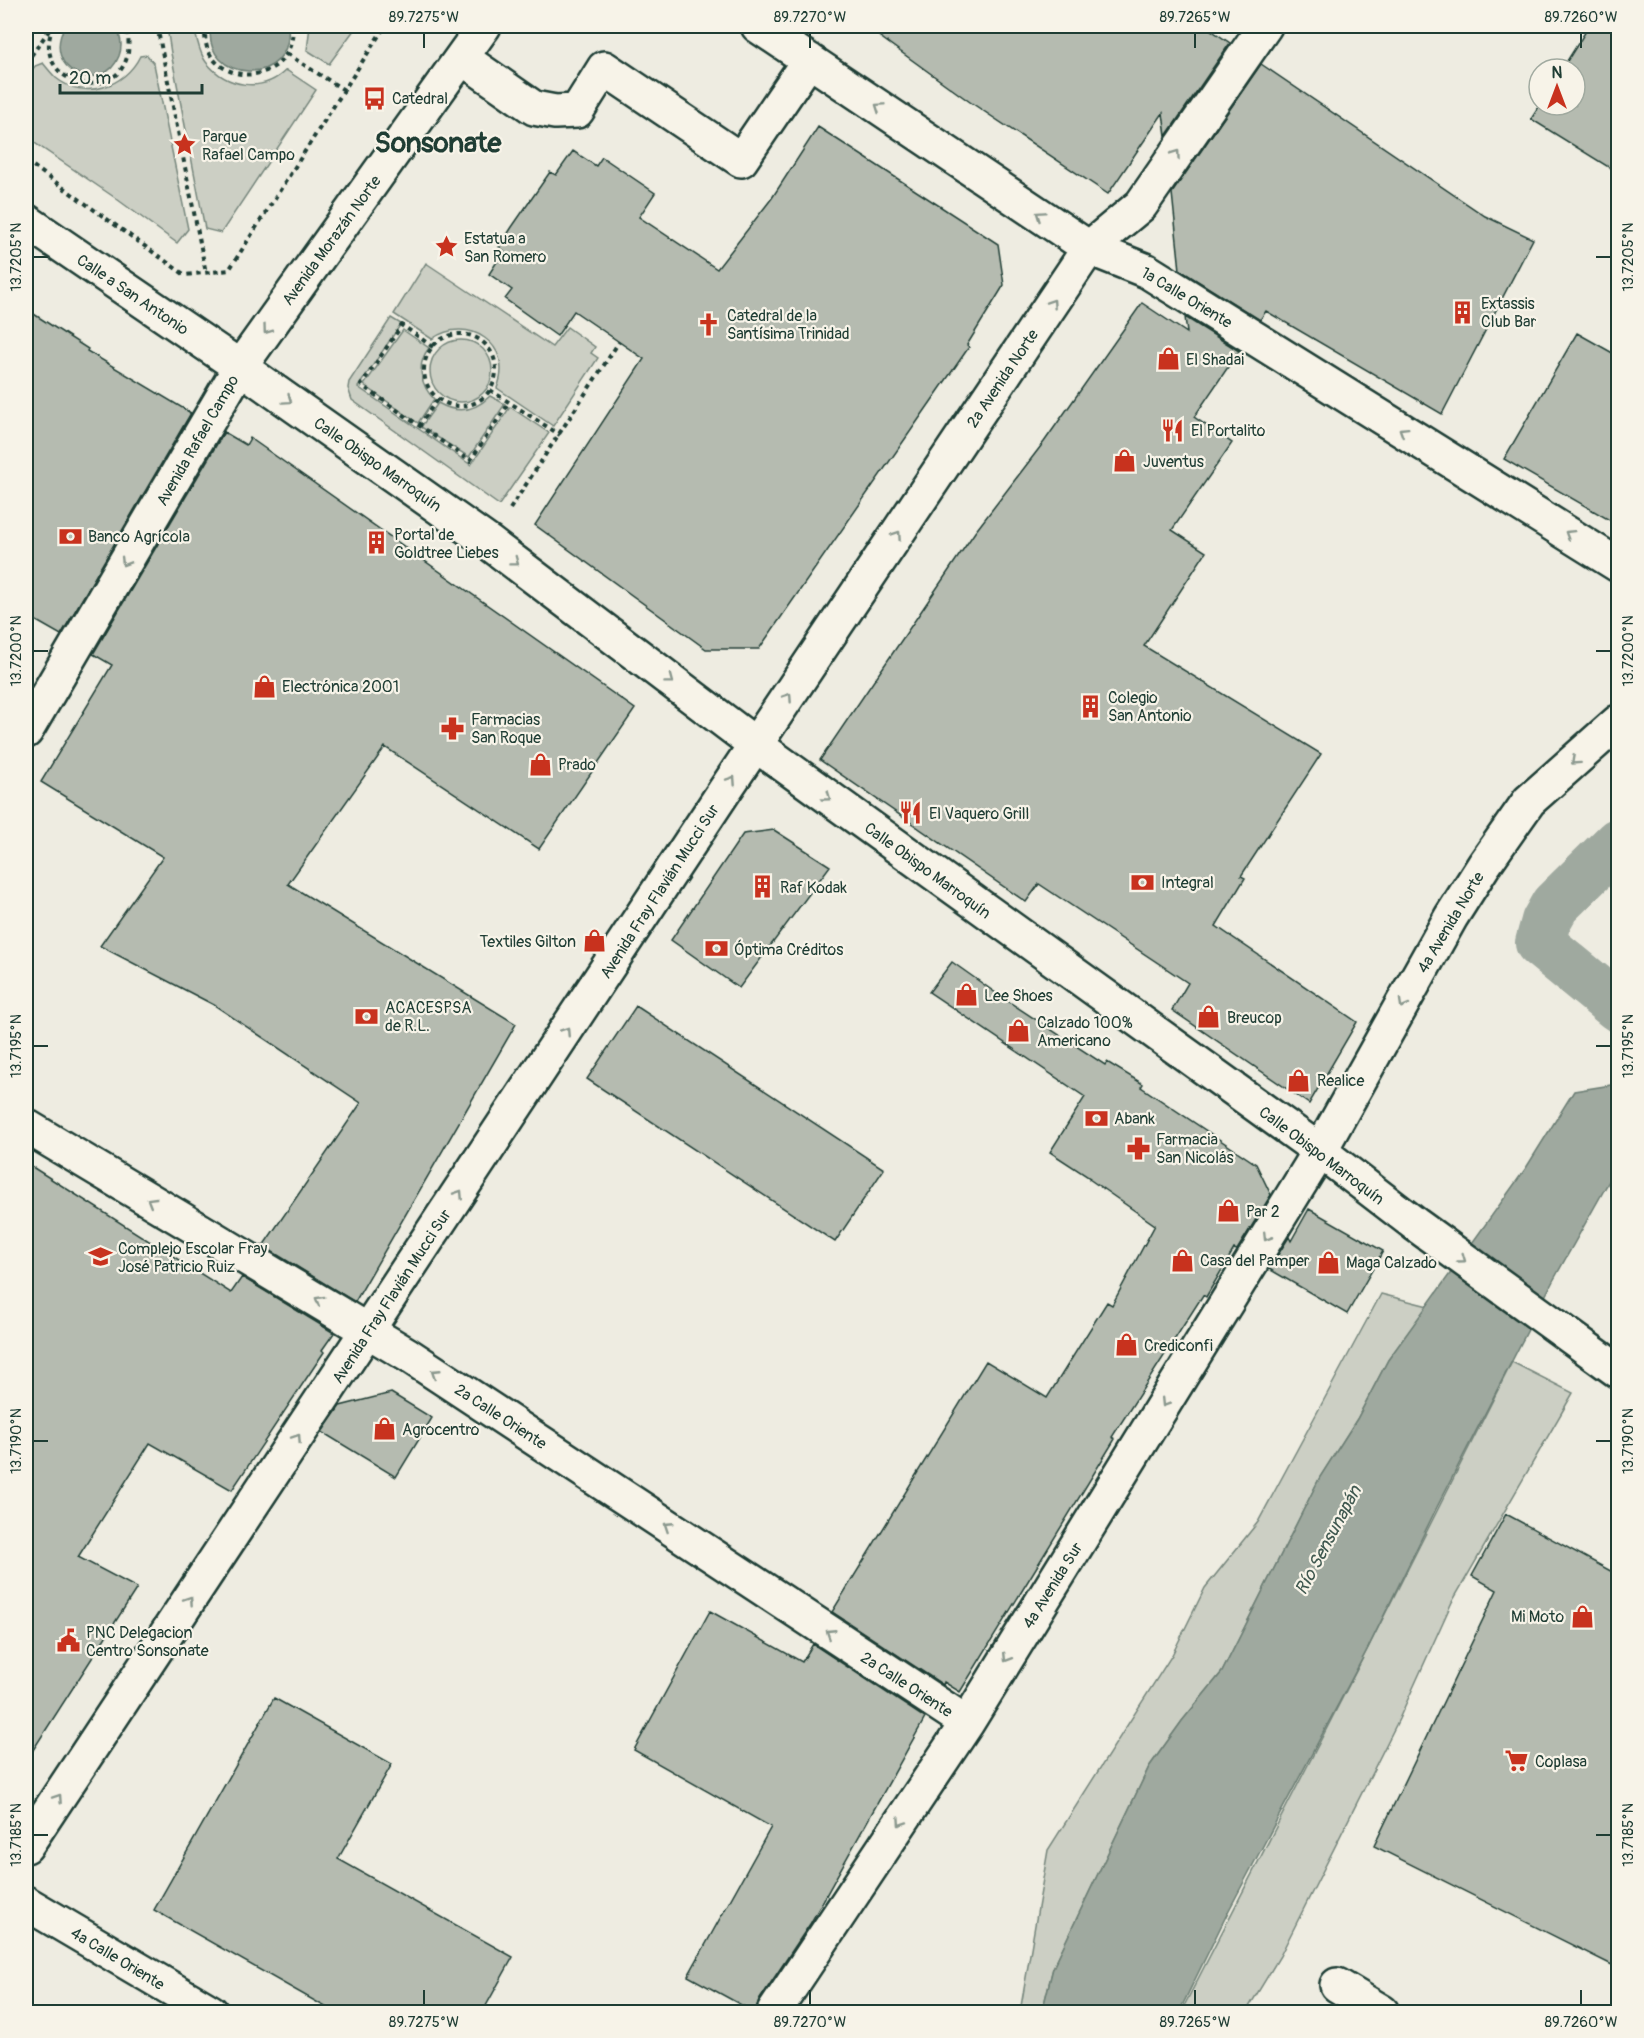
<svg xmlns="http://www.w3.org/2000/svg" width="1644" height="2038" font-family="Pangolin,sans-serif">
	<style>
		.green { fill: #cccfc4; stroke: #76867c; stroke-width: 1.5 }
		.water { fill: #9fa99f; stroke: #6c7e74; stroke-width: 1.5 }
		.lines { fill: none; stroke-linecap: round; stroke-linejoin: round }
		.canal { stroke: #9fa99f; stroke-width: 50 }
		.building { fill: #b5bbb0; stroke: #1f3d34; stroke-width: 1.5 }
		.minor-casing { stroke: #1f3d34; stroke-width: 38 }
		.major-casing { stroke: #1f3d34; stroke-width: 38 }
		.path { stroke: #1f3d34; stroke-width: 4; stroke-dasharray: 4.5 4.5; stroke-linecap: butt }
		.minor { stroke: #f7f3e8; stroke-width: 33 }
		.major { stroke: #f7f3e8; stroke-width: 33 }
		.oneway { stroke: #8b988e }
		.ticks { fill: none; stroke: #1f3d34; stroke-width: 2 }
		.labels { text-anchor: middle; stroke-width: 4.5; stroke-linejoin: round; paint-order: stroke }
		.poi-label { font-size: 16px; fill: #1f3d34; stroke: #f7f3e8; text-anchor: start }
		.street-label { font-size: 16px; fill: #1f3d34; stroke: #f7f3e8 }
		.water-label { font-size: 18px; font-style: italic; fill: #3f584f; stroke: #f7f3e8 }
		.town-label { font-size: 28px; font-weight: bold; fill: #1f3d34; stroke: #f7f3e8 }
		.neatline { fill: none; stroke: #1f3d34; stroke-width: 2 }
		.ticks-label { font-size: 15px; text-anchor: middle; fill: #1f3d34 }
	</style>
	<rect width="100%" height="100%" fill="#eeece1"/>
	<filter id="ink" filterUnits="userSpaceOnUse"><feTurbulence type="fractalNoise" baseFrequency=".0167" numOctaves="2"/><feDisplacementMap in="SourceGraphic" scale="12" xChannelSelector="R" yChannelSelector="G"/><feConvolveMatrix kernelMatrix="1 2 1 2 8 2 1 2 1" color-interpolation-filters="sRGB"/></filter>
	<g filter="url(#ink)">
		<!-- green -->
		<path class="green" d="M181,26L194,30C198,40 199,53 206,62C226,87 262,94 286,70L316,90L221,233L205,229L171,53L167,27Z
			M310,26H357L329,64L307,50Z
			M147,55L154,64L188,229L177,243L114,197L26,137V79L35,66L43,63C47,68 51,73 56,78C84,101 125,87 140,56Z
			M426,263L552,347L567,327L595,347L591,353L598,358L553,426L497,388C515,345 468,314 432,339L394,314Z
			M391,318L401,324L358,387L471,465L510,407L549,433L499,505L352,400L348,388L349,382Z
			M403,330L429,348C416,364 420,385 434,399L418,423L364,385Z
			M430 371a31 31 0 1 1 62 0a31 31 0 1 1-62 0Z
			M490,396L505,404L469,457L421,427L438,403C457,414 475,411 490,396Z
			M1381,1294L1428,1306L1388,1360L1357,1419L1320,1477L1222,1672L1182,1721L1149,1767L1053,1968L1042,2012H1020L1048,1850L1172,1655L1205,1588L1258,1522Z
			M1512,1362L1573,1393L1452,1602L1399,1719L1280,1956L1246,2012H1181L1368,1648Z"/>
		<!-- water -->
		<path class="water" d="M65,26H114C121,35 123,45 119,56C103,97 40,71 65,26Z
			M211,26H288C295,89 201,83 211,26Z
			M1618,1084V1165L1553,1281L1436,1509L1368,1648L1229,1910L1179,2012H1042L1053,1968L1149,1767L1182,1721L1222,1672L1320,1477L1357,1419L1388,1360L1526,1168L1574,1091Z"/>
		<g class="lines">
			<!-- canal -->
			<path class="canal" d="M1618,843L1555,905L1546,921L1540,943L1618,1007"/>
		</g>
		<!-- building -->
		<path class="building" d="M865,26H1205L1230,43L1166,136L1163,113L1108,194L970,102Z
			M1589,26H1618V173L1531,119L1540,105H1575V69H1562Z
			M1261,64L1485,216L1533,239L1442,414L1266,311L1260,320L1180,270L1172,193Z
			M818,127L998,244L1004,285L967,345L969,347L759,649H706L535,525L644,359L574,311L557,336L505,299L512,290L489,274L504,251L499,247L512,227L550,172L556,175L573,151L596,166L602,157L655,193L639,217L717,269L772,198Z
			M1142,303L1187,333L1185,317L1239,351L1194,417L1232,443L1172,530L1206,552L1144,646L1321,754L1241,876L1245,878L1216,926L1357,1022L1309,1104L1172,1010L1188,983L1039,884L1026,902L820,760L975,532L1044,442Z
			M26,309L88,349L87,351L191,413L61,635L26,615Z
			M1577,333L1618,356V525L1504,459Z
			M224,432L246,445L250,438L635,709L539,849L385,747L288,884L516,1024L355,1302L263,1246L361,1103L214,1005L100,946L163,857L41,782L112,665L93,654Z
			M774,830L830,866L739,988L671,940L743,834Z
			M952,962L1003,998L1105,1065L1107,1062L1143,1084L1141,1087L1256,1164L1271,1195L1237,1250L1234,1249L1206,1297L1203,1295L1112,1437L1115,1439L960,1692L944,1682L943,1685L832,1612L986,1361L1047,1398L1107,1302L1112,1305L1155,1225L1089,1179L1090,1178L1050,1152L1085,1097L929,992Z
			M636,1006L884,1169L835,1242L587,1079Z
			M26,1163L231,1293L242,1277L334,1333L322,1350L324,1352L232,1490L150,1443L78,1557L137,1588L26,1761Z
			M1309,1209L1383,1251L1347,1314L1269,1269L1289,1237L1291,1241Z
			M391,1393L432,1418L396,1477L322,1432L340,1406Z
			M1506,1514L1618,1575V1968L1374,1846L1497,1590L1472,1576Z
			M710,1611L802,1662L813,1644L925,1718L810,1924L758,2002L756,2013L688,1976L771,1827L634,1750Z
			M274,1698L392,1764L338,1859L513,1957L482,2013H336L154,1910Z"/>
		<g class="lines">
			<defs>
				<path id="minor" d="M758,26L1089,248L1147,271L1618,565
					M462,58L534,108L555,112L577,111L604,68L741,160L809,60
					M26,221L240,367L26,731
					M26,1126L408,1355L967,1723
					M26,1846L725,790L1089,248L1141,205L1265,26
					M26,1903L211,2012
					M1337,1985L1382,2012
					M774,2012L967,1723L1320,1151L1451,917L1484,865L1529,801L1618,722"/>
				<path id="major" d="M484,26L240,367L488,542L756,745L1320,1151L1415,1224L1618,1371"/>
			</defs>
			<!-- minor casing -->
			<use href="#minor" class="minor-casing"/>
			<!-- major casing -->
			<use href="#major" class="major-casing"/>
			<!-- path -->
			<path class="path" d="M53,26C29,86 118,106 128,53C129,43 129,34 124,26
				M157,26L206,273
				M206,26C195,86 294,95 293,26
				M287,54L344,90
				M26,63L50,29
				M26,161L185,275L229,270L385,26
				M424 370a36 36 0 1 1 72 0a36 36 0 1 1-72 0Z
				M433,347L402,325L361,385L470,461L509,403
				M490,390L560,435
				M419,426L438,398
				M510,509L619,342"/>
			<!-- minor -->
			<use href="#minor" class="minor"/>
			<!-- major -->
			<use href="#major" class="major"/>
		</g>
		<!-- one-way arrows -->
		<defs><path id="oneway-chevron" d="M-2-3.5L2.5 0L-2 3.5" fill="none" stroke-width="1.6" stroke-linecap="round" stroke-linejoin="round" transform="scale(1.5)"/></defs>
		<g class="oneway">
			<use href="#oneway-chevron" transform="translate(879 107) rotate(-146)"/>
			<use href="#oneway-chevron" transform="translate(1176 154) rotate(-55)"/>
			<use href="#oneway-chevron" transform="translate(1040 215) rotate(-146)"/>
			<use href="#oneway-chevron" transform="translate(1052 303) rotate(-56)"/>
			<use href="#oneway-chevron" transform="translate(267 330) rotate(126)"/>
			<use href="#oneway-chevron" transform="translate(288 400) rotate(35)"/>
			<use href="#oneway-chevron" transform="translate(1403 431) rotate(-148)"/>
			<use href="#oneway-chevron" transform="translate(1569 534) rotate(-148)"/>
			<use href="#oneway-chevron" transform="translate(897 535) rotate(-56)"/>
			<use href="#oneway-chevron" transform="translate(125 562) rotate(121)"/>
			<use href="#oneway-chevron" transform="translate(515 562) rotate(37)"/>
			<use href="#oneway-chevron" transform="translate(670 680) rotate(37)"/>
			<use href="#oneway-chevron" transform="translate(788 697) rotate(-56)"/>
			<use href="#oneway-chevron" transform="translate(1575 761) rotate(138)"/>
			<use href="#oneway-chevron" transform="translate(732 780) rotate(-56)"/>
			<use href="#oneway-chevron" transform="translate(827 797) rotate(36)"/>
			<use href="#oneway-chevron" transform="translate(1403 1004) rotate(119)"/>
			<use href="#oneway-chevron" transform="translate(566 1031) rotate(-57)"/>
			<use href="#oneway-chevron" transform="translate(459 1194) rotate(-57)"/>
			<use href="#oneway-chevron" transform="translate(151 1201) rotate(-149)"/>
			<use href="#oneway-chevron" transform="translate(1267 1237) rotate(122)"/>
			<use href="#oneway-chevron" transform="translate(1462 1259) rotate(36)"/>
			<use href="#oneway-chevron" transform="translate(319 1300) rotate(-149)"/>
			<use href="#oneway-chevron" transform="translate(435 1373) rotate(-147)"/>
			<use href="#oneway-chevron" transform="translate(1165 1403) rotate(122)"/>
			<use href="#oneway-chevron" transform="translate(297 1438) rotate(-56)"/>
			<use href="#oneway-chevron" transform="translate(668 1526) rotate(-147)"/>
			<use href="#oneway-chevron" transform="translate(189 1600) rotate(-56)"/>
			<use href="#oneway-chevron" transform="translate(830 1633) rotate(-147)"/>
			<use href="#oneway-chevron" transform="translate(1007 1658) rotate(122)"/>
			<use href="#oneway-chevron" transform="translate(58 1798) rotate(-56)"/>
			<use href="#oneway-chevron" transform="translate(901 1822) rotate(124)"/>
		</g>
	</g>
	<!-- ticks -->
	<path class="ticks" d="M424,33V48M810,33V48M1195,33V48M1581,33V48M33,257H48M1596,257H1611M33,651H48M1596,651H1611M33,1046H48M1596,1046H1611M33,1441H48M1596,1441H1611M33,1835H48M1596,1835H1611M424,1990V2005M810,1990V2005M1195,1990V2005M1581,1990V2005"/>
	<!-- icons -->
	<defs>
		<symbol id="bus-bare" viewBox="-9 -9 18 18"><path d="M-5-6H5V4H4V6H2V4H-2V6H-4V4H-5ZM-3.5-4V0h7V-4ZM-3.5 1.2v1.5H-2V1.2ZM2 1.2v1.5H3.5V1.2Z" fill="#c8321e" stroke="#f7f3e8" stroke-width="2.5" paint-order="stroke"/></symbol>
		<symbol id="sight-bare" viewBox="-9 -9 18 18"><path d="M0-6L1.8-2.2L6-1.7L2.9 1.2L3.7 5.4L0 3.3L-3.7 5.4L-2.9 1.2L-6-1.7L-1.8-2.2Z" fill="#c8321e" stroke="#f7f3e8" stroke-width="2.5" paint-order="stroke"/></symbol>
		<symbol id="building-bare" viewBox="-9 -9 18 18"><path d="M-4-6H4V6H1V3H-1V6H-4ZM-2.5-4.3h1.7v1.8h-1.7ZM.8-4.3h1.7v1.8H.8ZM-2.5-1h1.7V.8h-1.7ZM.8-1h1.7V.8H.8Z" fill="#c8321e" stroke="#f7f3e8" stroke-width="2.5" paint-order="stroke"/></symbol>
		<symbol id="church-bare" viewBox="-9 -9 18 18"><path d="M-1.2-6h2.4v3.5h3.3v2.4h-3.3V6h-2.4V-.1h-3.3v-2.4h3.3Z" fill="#c8321e" stroke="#f7f3e8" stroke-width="2.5" paint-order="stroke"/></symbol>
		<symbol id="shop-bare" viewBox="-9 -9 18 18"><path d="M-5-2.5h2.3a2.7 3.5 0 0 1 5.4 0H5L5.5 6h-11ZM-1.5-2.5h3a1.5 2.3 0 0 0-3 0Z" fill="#c8321e" stroke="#f7f3e8" stroke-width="2.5" paint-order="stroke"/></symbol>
		<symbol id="restaurant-bare" viewBox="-9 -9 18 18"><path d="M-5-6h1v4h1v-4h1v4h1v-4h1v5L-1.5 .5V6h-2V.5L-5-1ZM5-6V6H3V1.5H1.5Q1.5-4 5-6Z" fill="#c8321e" stroke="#f7f3e8" stroke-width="2.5" paint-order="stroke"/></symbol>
		<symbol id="bank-bare" viewBox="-9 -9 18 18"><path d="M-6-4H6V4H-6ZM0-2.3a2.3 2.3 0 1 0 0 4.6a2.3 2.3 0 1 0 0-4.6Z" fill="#c8321e" stroke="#f7f3e8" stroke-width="2.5" paint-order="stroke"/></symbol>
		<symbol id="pharmacy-bare" viewBox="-9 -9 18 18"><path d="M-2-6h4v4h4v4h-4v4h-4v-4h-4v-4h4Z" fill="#c8321e" stroke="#f7f3e8" stroke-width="2.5" paint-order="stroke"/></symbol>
		<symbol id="school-bare" viewBox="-9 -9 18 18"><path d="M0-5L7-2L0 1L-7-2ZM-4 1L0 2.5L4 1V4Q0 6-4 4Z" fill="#c8321e" stroke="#f7f3e8" stroke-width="2.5" paint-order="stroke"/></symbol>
		<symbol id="civic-bare" viewBox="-9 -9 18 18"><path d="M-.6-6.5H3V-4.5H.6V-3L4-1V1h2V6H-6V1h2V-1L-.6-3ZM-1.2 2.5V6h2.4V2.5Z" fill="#c8321e" stroke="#f7f3e8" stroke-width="2.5" paint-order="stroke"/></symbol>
		<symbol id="supermarket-bare" viewBox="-9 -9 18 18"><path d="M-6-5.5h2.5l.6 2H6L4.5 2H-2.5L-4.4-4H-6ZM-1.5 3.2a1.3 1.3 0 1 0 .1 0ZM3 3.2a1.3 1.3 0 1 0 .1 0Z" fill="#c8321e" stroke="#f7f3e8" stroke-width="2.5" paint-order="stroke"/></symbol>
	</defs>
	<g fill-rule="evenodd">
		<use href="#bus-bare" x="358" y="82" width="33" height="33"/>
		<use href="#sight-bare" x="168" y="128" width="33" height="33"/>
		<use href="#sight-bare" x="430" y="230" width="33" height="33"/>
		<use href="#building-bare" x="1446" y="296" width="33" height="33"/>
		<use href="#church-bare" x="692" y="308" width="33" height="33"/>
		<use href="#shop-bare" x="1152" y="342" width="33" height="33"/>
		<use href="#restaurant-bare" x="1156" y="414" width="33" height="33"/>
		<use href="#shop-bare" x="1108" y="444" width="33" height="33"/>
		<use href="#bank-bare" x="54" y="520" width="33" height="33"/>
		<use href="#building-bare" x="360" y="526" width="33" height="33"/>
		<use href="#shop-bare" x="248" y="670" width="33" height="33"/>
		<use href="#building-bare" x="1074" y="690" width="33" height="33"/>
		<use href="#pharmacy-bare" x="436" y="712" width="33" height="33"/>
		<use href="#shop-bare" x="524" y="748" width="33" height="33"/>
		<use href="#restaurant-bare" x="894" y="796" width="33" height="33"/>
		<use href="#bank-bare" x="1126" y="866" width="33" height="33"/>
		<use href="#building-bare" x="746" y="870" width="33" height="33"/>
		<use href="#shop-bare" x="578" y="924" width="33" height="33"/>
		<use href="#bank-bare" x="700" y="932" width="33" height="33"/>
		<use href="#shop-bare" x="950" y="978" width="33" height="33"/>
		<use href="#bank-bare" x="350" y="1000" width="33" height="33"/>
		<use href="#shop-bare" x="1192" y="1000" width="33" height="33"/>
		<use href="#shop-bare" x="1002" y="1014" width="33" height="33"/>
		<use href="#shop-bare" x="1282" y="1064" width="33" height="33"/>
		<use href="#bank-bare" x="1080" y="1102" width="33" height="33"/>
		<use href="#pharmacy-bare" x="1122" y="1132" width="33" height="33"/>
		<use href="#shop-bare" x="1212" y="1194" width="33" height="33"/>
		<use href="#school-bare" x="84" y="1240" width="33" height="33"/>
		<use href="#shop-bare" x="1166" y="1244" width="33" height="33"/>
		<use href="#shop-bare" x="1312" y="1246" width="33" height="33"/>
		<use href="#shop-bare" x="1110" y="1328" width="33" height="33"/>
		<use href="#shop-bare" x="368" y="1412" width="33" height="33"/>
		<use href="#shop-bare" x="1566" y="1600" width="33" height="33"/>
		<use href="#civic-bare" x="52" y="1624" width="33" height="33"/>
		<use href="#supermarket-bare" x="1500" y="1744" width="33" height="33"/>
	</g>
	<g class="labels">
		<!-- poi labels -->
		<g class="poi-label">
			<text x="392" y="104">Catedral</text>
			<text x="202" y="142">Parque<tspan x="202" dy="18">Rafael Campo</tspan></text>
			<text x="464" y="244">Estatua a<tspan x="464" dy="18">San Romero</tspan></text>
			<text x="1481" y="309">Extassis<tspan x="1481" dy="18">Club Bar</tspan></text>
			<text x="727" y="321">Catedral de la<tspan x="727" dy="18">Santísima Trinidad</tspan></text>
			<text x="1186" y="365">El Shadai</text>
			<text x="1191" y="436">El Portalito</text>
			<text x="1143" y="467">Juventus</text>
			<text x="394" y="540">Portal de<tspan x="394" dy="18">Goldtree Liebes</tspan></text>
			<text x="88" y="542">Banco Agrícola</text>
			<text x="282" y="692">Electrónica 2001</text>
			<text x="1108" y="703">Colegio<tspan x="1108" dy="18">San Antonio</tspan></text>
			<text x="471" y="725">Farmacias<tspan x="471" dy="18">San Roque</tspan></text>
			<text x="558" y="770">Prado</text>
			<text x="929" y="819">El Vaquero Grill</text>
			<text x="1161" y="888">Integral</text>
			<text x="780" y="893">Raf Kodak</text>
			<text x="576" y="947" text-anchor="end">Textiles Gilton</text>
			<text x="734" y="955">Óptima Créditos</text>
			<text x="984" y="1001">Lee Shoes</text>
			<text x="385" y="1013">ACACESPSA<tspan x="385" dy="18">de R.L.</tspan></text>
			<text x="1227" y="1023">Breucop</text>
			<text x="1037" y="1028">Calzado 100%<tspan x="1037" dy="18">Americano</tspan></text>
			<text x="1317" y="1086">Realice</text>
			<text x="1114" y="1124">Abank</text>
			<text x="1156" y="1145">Farmacia<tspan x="1156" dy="18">San Nicolás</tspan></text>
			<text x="1246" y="1217">Par 2</text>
			<text x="118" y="1254">Complejo Escolar Fray<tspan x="118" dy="18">José Patricio Ruiz</tspan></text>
			<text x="1200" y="1266">Casa del Pamper</text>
			<text x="1346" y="1268">Maga Calzado</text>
			<text x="1144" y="1351">Crediconfi</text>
			<text x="402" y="1435">Agrocentro</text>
			<text x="1564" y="1622" text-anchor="end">Mi Moto</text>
			<text x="86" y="1638">PNC Delegacion<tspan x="86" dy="18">Centro Sonsonate</tspan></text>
			<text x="1535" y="1767">Coplasa</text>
		</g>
		<!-- street labels -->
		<g class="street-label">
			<text transform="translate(331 240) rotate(-54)" y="6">Avenida Morazán Norte</text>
			<text transform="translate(133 294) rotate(34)" y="6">Calle a San Antonio</text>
			<text transform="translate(1187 297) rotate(31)" y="6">1a Calle Oriente</text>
			<text transform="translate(1002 378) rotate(-56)" y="6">2a Avenida Norte</text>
			<text transform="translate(197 440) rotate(-60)" y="6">Avenida Rafael Campo</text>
			<text transform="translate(378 464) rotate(35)" y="6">Calle Obispo Marroquín</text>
			<text transform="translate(928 870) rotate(36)" y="6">Calle Obispo Marroquín</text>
			<text transform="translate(659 891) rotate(-57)" y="6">Avenida Fray Flavián Mucci Sur</text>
			<text transform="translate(1450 922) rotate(-59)" y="6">4a Avenida Norte</text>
			<text transform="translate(1322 1155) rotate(37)" y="6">Calle Obispo Marroquín</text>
			<text transform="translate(391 1296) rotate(-57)" y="6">Avenida Fray Flavián Mucci Sur</text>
			<text transform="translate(501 1416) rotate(33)" y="6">2a Calle Oriente</text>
			<text transform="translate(1052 1585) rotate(-58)" y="6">4a Avenida Sur</text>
			<text transform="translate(907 1684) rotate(33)" y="6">2a Calle Oriente</text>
			<text transform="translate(118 1958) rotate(31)" y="6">4a Calle Oriente</text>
		</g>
		<!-- water labels -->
		<g class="water-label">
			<text transform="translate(1328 1540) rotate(-62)" y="6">Río Sensunapán</text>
		</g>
		<!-- town labels -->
		<g class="town-label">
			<text x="438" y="152">Sonsonate</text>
		</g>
	</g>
	<!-- margin -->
	<rect width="1644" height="2038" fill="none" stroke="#f7f3e8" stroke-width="66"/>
	<!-- north arrow -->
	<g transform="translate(1557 87)"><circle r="28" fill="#f7f3e8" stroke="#a1aaa0" stroke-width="1.5"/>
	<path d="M0-4.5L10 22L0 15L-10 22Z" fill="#c8321e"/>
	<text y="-9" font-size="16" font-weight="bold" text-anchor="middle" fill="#1f3d34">N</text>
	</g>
	<!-- scale -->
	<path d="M60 84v9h142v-9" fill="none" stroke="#1f3d34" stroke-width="3"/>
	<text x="69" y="84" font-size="18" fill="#1f3d34" stroke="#f7f3e8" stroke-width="4.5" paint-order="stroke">20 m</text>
	<rect x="33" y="33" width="1578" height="1972" class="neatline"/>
	<g class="ticks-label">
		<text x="424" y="22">89.7275°W</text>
		<text x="810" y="22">89.7270°W</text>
		<text x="1195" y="22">89.7265°W</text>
		<text x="1581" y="22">89.7260°W</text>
		<text transform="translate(16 257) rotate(-90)" y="5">13.7205°N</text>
		<text transform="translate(1628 257) rotate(-90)" y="5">13.7205°N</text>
		<text transform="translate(16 651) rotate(-90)" y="5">13.7200°N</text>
		<text transform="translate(1628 651) rotate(-90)" y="5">13.7200°N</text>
		<text transform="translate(16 1046) rotate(-90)" y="5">13.7195°N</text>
		<text transform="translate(1628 1046) rotate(-90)" y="5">13.7195°N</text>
		<text transform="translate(16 1441) rotate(-90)" y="5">13.7190°N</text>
		<text transform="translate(1628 1441) rotate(-90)" y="5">13.7190°N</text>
		<text transform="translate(16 1835) rotate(-90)" y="5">13.7185°N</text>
		<text transform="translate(1628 1835) rotate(-90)" y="5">13.7185°N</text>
		<text x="424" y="2027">89.7275°W</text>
		<text x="810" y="2027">89.7270°W</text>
		<text x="1195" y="2027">89.7265°W</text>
		<text x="1581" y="2027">89.7260°W</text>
	</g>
</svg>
